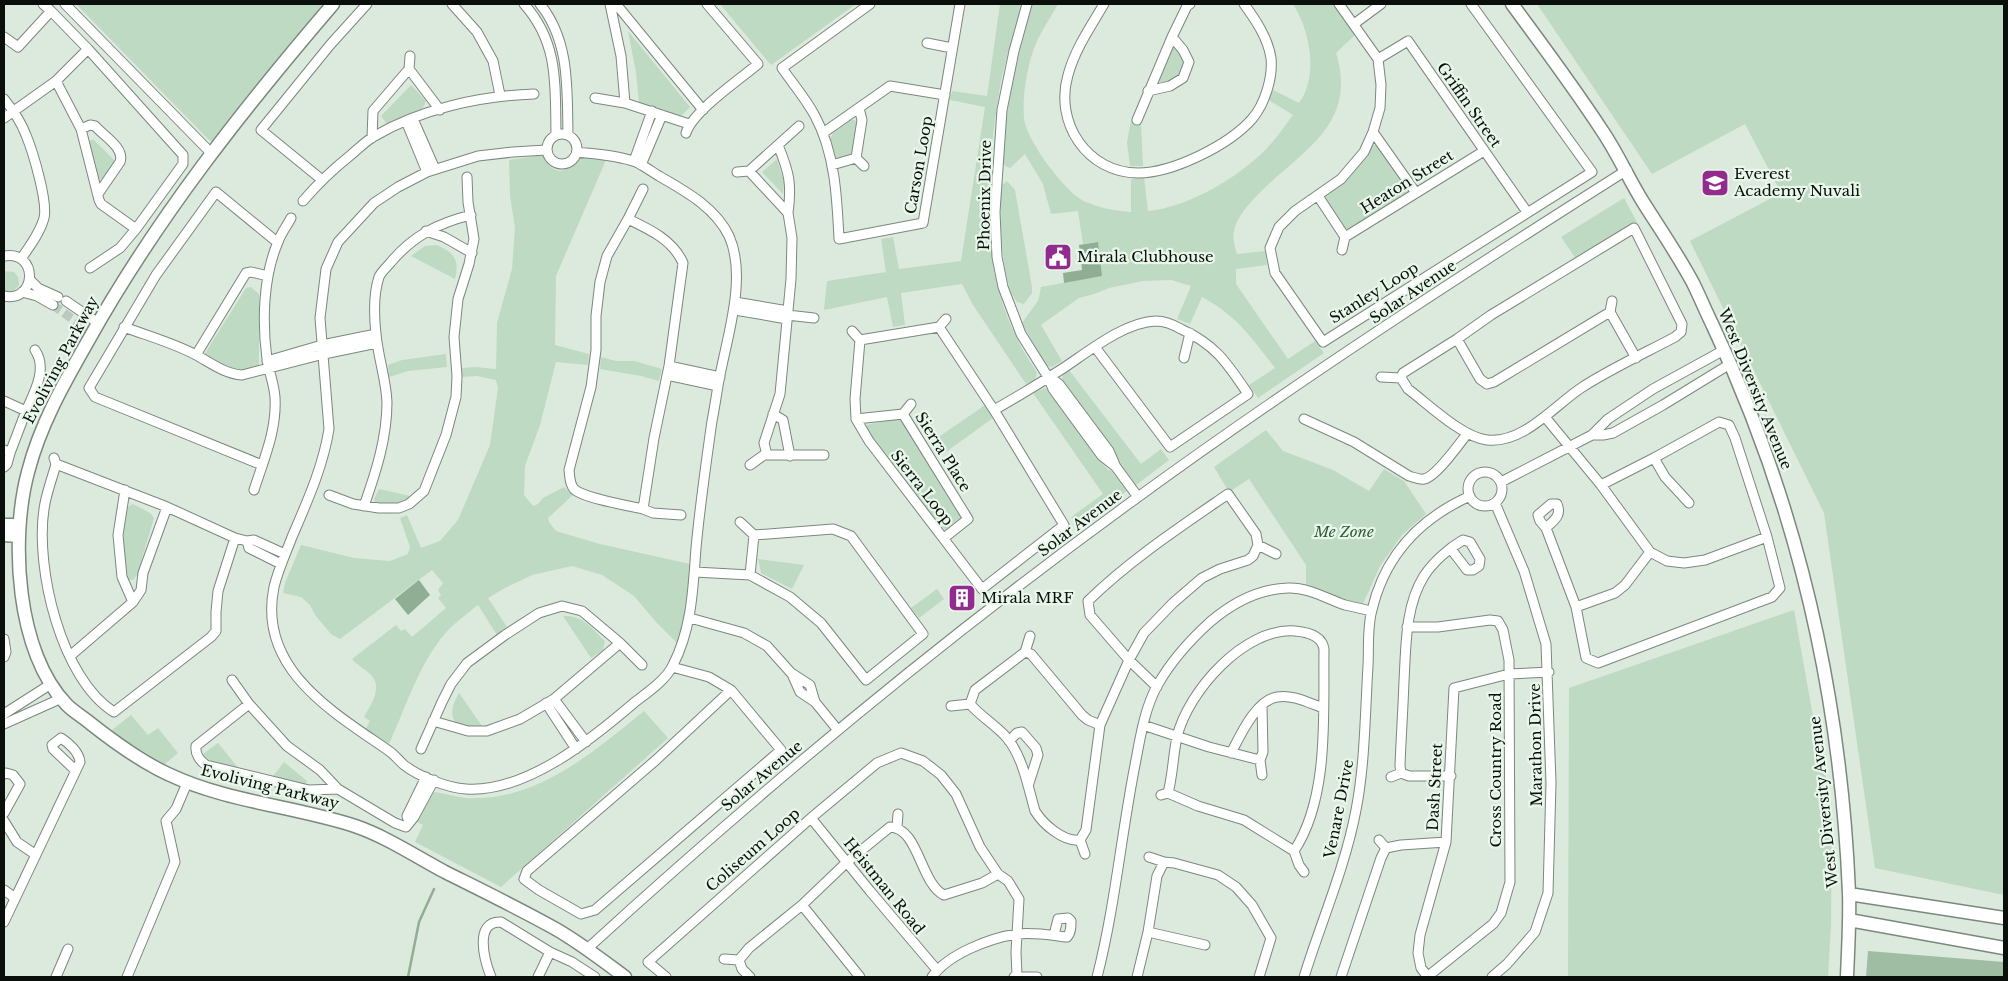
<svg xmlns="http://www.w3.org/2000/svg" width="2008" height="981" font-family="'Libre Baskerville',serif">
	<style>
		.green { fill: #bedac2 }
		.forest { fill: #9ebda3 }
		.water { fill: #8fae94 }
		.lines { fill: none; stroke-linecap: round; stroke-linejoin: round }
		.stream { stroke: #8fae94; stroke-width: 2.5 }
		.street-tunnel { stroke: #bcc9be; stroke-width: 9; stroke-dasharray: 9 4.5; stroke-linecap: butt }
		.street-casing { stroke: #7b887d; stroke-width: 11 }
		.secondary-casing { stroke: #7b887d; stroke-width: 15 }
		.street { stroke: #fff; stroke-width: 9 }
		.secondary { stroke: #fff; stroke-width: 12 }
		.labels { text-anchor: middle; stroke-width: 4.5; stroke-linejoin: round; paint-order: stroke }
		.street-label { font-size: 15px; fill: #0a0f0b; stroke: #e9f7eb }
		.poi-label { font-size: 15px; fill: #0a0f0b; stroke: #e9f7eb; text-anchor: start }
		.park-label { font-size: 15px; font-style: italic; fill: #2d5d39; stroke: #e9f7eb }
	</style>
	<rect width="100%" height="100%" fill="#dceade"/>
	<!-- green -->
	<path class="green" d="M76,4H327L246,99L216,143L209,140Z
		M720,4H856L771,65Z
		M1000,4H1022C1014,33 1004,63 999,93C988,161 981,238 1003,305C1008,320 1015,336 1023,350C1027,358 1033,365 1037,373L1035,380L1026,384L973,305L962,284L901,293L905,325L893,327L887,297L824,310L827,281L886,272L881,239L893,237L899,269L961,261L985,107L950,100L952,91L987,96Z
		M1032,4H1058C1052,15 1045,25 1039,37C1028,58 1022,95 1024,118C1026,140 1066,194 1086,202C1100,208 1116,211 1131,212V179L1144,177L1148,211C1188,207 1238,178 1266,149C1276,139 1284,127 1293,115L1269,100L1273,90L1299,103C1319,75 1310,31 1293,4H1333L1355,35L1336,53C1360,130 1292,155 1251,202C1244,210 1236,220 1234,231C1232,238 1235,247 1237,254L1265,251L1267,265L1236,269V284L1288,359L1315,341L1324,353L1258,398L1249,385L1275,368C1251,337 1237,316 1202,297L1190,324L1177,319L1191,286L1171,280L1143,281L1109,288L1094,294L1079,298L1041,325L1062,361L1052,367L1047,366L1044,363L1022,323L1038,301L1041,287L1101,276L1097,242L1083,244L1078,211L1051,214L1043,184L1025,154L1010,168L1005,166L1003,161C1004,107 1018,56 1032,4Z
		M1537,4H2004V895L1875,868L1824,513L1690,241L1781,193L1745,124L1652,174Z
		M628,31L690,107L681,116L639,103L636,72Z
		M1173,47L1178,48L1186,62L1184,71L1171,81L1163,83L1159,81Z
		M411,85L426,101L423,108L387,124L381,116Z
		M851,120H855L857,124L854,153L851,156L837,160L830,139L833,133Z
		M1131,121L1141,123L1143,166H1130L1127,142Z
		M91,140H94L116,162L104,179H98L86,145Z
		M1373,145H1378L1407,188V193L1348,230L1344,227L1326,200L1325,196C1346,179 1359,168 1373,145Z
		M543,155C552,177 568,174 581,157L606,160L556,276L555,345L589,354L588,365L556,362L540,425L525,466L524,495L533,506L538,504L543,498L564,487L573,495L548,518L549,522L556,531L600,544L690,564C690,591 685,617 677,643L656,622L634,596L602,575L572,566L532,575L505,588L488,598L507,627L497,635L478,605C469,612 460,619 451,627C420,659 407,705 389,744L365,730L370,721L364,717C371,704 383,688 371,675C365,669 357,665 352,659L396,625L401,631L405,629L412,637L446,608L438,598L441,595L438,590L443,583L432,570L340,639L331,634L315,615L310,605L301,597L283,593L285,583L301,545L354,558L390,561L408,554L410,547L400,518L407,515L421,548L440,541L458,520L490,445L498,388L496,380L477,376L461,377V368L475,367L496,369L497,323L512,269L515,228L510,196L509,160Z
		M777,159L784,182L783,194L762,172Z
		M1007,181L1015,190L1032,287V293L1024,304L1017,302C999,280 1001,213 1001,186Z
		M1624,198L1639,226L1578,262L1561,237Z
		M436,245C454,251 460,261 455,279L411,256L425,246Z
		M4,271L14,272L18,277L19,285L12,293H4Z
		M251,287L259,294V366L236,374L204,355L246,288Z
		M446,354L447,367L408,371L389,377L388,365L402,360Z
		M601,357L616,361H634L662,369L659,381L641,376L600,369Z
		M1069,370L1141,464L1161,449L1169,460L1136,485L1122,467L1120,461L1062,381L1063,374Z
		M1045,388L1050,391L1108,470L1112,471L1127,491L1079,527L1071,517L1103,494L1033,393Z
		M985,405L993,418L939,457L930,443Z
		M900,418L962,517L945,530C918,499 881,464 866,425Z
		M1266,430L1283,451L1333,470L1369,491L1384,469L1404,481L1426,514L1402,535L1380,566L1362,606L1306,585V565L1249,479L1229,492L1214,467Z
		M379,489L410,496L402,503L376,505L374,499Z
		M133,504L150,513L154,518L137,575L133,580H127L125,575C124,552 122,530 127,507Z
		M758,559L804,565L792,589L761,573Z
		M937,589L944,599L919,618L911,608Z
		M1794,610L1812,711L1832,806L1831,926L1828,977H1568L1569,688Z
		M563,616C584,615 591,628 605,641L603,650L591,658Z
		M459,693L482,726H467L455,722C449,712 454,702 459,693Z
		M644,711L668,738L501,887L415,842L423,825L417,822L432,793L435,792C448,794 462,799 476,798C541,798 596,750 644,711Z
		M131,715L148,735L158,728L178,753L165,764L122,739L112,730Z
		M218,743L244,775L207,764L202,758L203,754Z
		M284,762L307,781L306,785L270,780Z"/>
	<!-- forest -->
	<path class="forest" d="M1868,951L2004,962V977H1866Z"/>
	<!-- water -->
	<path class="water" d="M1098,242L1102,276L1064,283L1063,273L1082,270L1079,245Z
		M419,580L430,595L408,615L395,599Z"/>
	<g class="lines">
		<!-- stream -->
		<path class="stream" d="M408,977L419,922L434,889"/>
		<!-- street-tunnel -->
		<path class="street-tunnel" d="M53,305L92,333"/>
		<defs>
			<path id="street" d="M65,4L212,154
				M452,4L477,32L493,61L500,95
				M524,4C559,43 555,85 556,135
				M540,4C570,41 567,89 568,134
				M610,4L621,56L625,103
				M616,4L703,110
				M870,4L782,68C793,84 806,99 815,116C835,153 837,197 839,239L923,223
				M1027,4L1014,51L1002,110L995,212L997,257L1003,287L1021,334L1048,377L1053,389L1102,456L1116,467
				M1104,4C1091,26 1075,49 1068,75C1054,122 1087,173 1138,173C1173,173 1229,145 1252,119C1265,104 1273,77 1271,58C1268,38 1255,19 1244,4
				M1339,4L1378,59L1381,85L1380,108L1373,132L1364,152L1341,179L1295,211L1279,227L1270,248L1275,273L1323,342L1592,172L1471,4
				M51,11L88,49L183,155V164L136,229L101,204L99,200L81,129L56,81L88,49
				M1354,24L1381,4
				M4,37L18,47L51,11L43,4
				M927,43L952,48
				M1378,59L1408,41L1527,212
				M409,69L410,56
				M1148,91L1170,86L1183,78L1189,62L1183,50L1172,37
				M595,98L625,103L689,124
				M4,99C13,110 21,122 26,135C33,152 48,202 44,218C40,233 29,247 21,259
				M4,118L56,81
				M413,119L435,169
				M1137,120L1172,37L1187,6L1190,4
				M406,121L427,172
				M81,129L90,125L95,126C104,136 125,148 120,162L98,194
				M1373,132L1416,193
				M686,133C693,111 739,80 758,64L707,4
				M823,133L890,86L945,95
				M547 149a15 15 0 1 1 30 0a15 15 0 1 1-30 0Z
				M372,138L373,111L409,69L440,110
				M778,145C789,172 792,184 788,213
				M546,150L513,152L478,156L427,172L398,187L374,203L338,242L326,269L320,318L329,429C323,467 307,502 292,537C286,553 278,570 274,587C257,669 333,712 389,751C395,755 398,760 404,765C418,776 447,788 466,789C526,793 592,739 635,702C648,692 666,680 673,665C692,628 693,588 696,548C700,505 706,463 712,421C715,406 717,390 720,375C728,334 747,276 729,236C715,207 685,191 659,176C651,171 644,166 636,162C617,155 596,154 577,152
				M856,158L864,166
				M634,161L652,111
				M641,165L662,115
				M832,165L856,158L862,120L859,108
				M749,171L788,213L792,238L791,279L780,394L764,443L767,455
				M737,172L749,171L799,126
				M321,179L261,130L330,45L367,4
				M1318,196L1345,237L1342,250
				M303,201C319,182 332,170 352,154C359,148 365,142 373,137C420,109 480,96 534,94
				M628,219C649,229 673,240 683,263L669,366L654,438L643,509C629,506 583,498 574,489C569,483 570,476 569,470L591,387L596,350V316L600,282L607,256Z
				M628,219L643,189
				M923,223L960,4
				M1634,228L1682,324L1681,332L1675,337C1645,353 1610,369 1581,388C1554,406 1523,444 1487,440C1462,437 1428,404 1408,389L1401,378L1403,373L1457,339L1491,315Z
				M426,231L444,237L472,253
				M1345,237L1484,151
				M4,256C39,250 37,303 4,296
				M90,268L120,248L136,229
				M30,280L38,288L58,297
				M22,292L37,296L53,305
				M66,301L98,323
				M735,302L788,311
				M735,310L787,319
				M1610,312L1612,301
				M787,315L814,318
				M124,327C148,336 174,343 196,355C211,363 225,374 242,375L324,354L377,343
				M939,327L994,410L1064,525L982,589L869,441L856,419L855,399L860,340Z
				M939,327L946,319
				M852,331L860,340
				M1457,339L1480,379L1487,384L1494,382L1610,312L1636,358
				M1724,350L1653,389L1608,419L1592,435H1603L1613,433L1663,405L1730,364
				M196,355L246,273L251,272L268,276
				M1184,358L1190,333
				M267,361L322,345L376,334
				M669,366L720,377
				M667,375L718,386
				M1049,377L1059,384L1109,451L1116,467L1138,497
				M1381,377L1401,378
				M4,401L26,411C34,393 48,369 35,350
				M994,410C1017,397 1040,383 1062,369C1088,352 1124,322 1156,321C1164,321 1174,325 1181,329C1216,345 1227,363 1248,394L1170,447L1095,347
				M773,414L783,420L790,456
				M903,414L911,404
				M1545,417L1601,485L1650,552L1667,561L1684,563L1705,560L1767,537
				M856,419L903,414L968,519L944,538
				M1304,419L1354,442L1409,476C1413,477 1419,480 1424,479C1436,477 1459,444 1467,434
				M4,450L10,453L26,411
				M54,458L56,464L167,507L235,538L247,541L254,540L285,554
				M1654,458L1665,477L1689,503
				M56,464C52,479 46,494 44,509C35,568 61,679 114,712L211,637L216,631V612L218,591L235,538
				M262,465L95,397L89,388L156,275L216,192L277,242
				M750,465L764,455H824
				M4,467L7,464L10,453
				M1468 489a17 17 0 1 1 34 0a17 17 0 1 1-34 0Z
				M1501,482L1592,435
				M125,490L118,535L122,577L133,602
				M254,490C264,459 277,430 275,397C274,384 269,372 267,359C262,322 263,277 278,242C281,233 287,226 291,218
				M329,495L353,504L379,508H399L409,504L424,491L446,435L456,397L457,376L454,337L458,299L469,264L474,239L468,202L467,177
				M364,506C376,472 387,438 387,402C386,379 378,357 376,334C374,316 373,295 379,277C381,272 387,267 391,262C413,236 438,223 471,215
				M643,509L653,513L681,515
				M1546,528C1554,520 1562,516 1557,504H1551L1538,515L1540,521L1546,528L1576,607L1586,658L1598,663L1772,597L1780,588L1767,537L1735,438L1729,425L1719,422L1654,458L1601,485
				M247,541L249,548L281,564
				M1258,545L1276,554
				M695,572L750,575L790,597L821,623L866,680L923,634L851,536L833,529L754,535L740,522
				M750,575L754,535
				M1576,607L1615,593L1625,585L1650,552
				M690,618L744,633L767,646L792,674L800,692L815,702
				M1407,627H1438L1490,620L1498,621L1503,630L1509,660L1510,882L1501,913L1493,924L1427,977
				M4,639L6,652L4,657
				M1025,652L1031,654L1082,715L1088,720L1100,725
				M70,656L133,602L141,590L143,573L167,507
				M672,667L709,677L731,690L781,750L595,910L581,914L539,890L524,879L527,871L656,760L731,690
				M793,674L810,685L815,702L837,729
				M232,680L249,704L287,746L320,770L338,789L395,823L406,827L414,817L434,780
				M1454,688L1509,674L1549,672
				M554,699L586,742
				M546,703L576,749
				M249,704L196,746C195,754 200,761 206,765L309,790L338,789
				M970,704C981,717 996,725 1007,738C1023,757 1028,787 1035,811C1043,824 1063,842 1080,840
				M970,704L975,690L1025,652L1030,636
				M951,706L970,704
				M4,714L51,684
				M433,721L468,731H487L520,719L554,699L620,643
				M4,724L62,698
				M1143,725L1209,747L1260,760L1263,752L1262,706
				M1009,741L1017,733L1022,732L1036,748L1038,755L1028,786
				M421,749L442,702L451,684L467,663L505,635L539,613L562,606L582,611L620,643L642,665
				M1231,753C1240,736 1256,700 1277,697C1292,694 1309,703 1323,708
				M1260,760L1262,775
				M4,774L6,773L13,775L20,784L4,813
				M1451,776H1409L1401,773L1400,766C1401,738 1403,710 1404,681C1406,647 1405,606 1424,576C1433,562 1449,548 1463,540L1470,542L1480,559L1479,566L1473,570H1467L1451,549
				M1391,777L1401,773
				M1168,793C1173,774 1173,755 1177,737C1188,691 1245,627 1295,631C1307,632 1322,636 1324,649C1323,711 1330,797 1294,851
				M1161,795L1168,793L1198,806L1244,820L1294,851L1299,865L1304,872
				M811,818L870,891L937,970
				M4,821L17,842L36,855
				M409,822L407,816L426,777
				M897,827L898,814
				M1080,840L1086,830L1100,725L1129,660L1144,633L1173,603L1202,578L1220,569L1248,560L1253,556L1258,545L1256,534L1228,494C1180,527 1130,560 1088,601L1090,615L1129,660L1157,687
				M1080,840L1085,854
				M1379,840L1386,848
				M1149,857L1164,862L1174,863L1218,875L1236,887L1252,905L1271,938L1259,977
				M4,890L15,898
				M802,905L860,977
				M4,922L80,762C79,752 69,743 61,738L52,745L53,749L75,770
				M1148,932L1205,945
				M587,949C762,789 945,637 1138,497C1296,382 1461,275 1627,170
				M724,959L739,960
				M739,960L749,948L802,905L847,862L890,827C919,828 920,883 944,895L982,883L998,874
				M739,960L742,969L750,977
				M56,977L68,949
				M127,977L175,862L166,821L176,809L187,783
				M491,977C485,962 473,921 501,922L550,952L572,962L595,977
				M538,977L550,952
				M666,977L648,962L811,818L877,763L901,753L923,761L941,775L956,794L980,847L998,874L1008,881L1019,899L1016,952L1017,976
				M932,977C948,954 990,938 1017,934C1033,932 1050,935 1067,937C1071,933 1071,927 1071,921L1068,918L1058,919L1054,935
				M1014,977H1037
				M1097,977C1115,907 1121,836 1135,765C1140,739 1144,710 1157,686C1171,661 1189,641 1210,622C1232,603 1258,589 1288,588C1308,587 1327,599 1345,605C1354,607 1363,609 1371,611
				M1137,977L1148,932L1157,876L1164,862
				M1304,977C1321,922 1345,868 1356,810C1365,764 1365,714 1368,666C1369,648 1367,627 1372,610C1385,555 1419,519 1470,496
				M1341,977L1381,858L1386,848L1401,845L1446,842
				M1428,977L1421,968L1418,953L1420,935L1446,842L1454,688
				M1492,977L1507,964L1535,932L1548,893L1551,783L1546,644L1524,571L1495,503"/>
			<path id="secondary" d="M333,4C243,109 156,219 88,341C64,383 40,425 28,472C10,539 16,653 67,705C74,712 83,717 90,723C114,742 140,761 168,774C227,802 293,806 355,826C387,837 415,856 445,872C481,890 518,908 554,928C579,942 602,960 625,977
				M1512,4C1542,45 1573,86 1601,129C1617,152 1628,178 1643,202C1660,229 1678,255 1693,283C1700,297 1706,312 1713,326C1797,504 1841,696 1849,893C1850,921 1848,949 1847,977
				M4,525H19
				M4,535L18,536
				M1849,894L2004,918
				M1849,920L2004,948"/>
		</defs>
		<!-- street casing -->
		<use href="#street" class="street-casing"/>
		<!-- secondary casing -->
		<use href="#secondary" class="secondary-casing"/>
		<!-- street -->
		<use href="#street" class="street"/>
		<!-- secondary -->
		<use href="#secondary" class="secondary"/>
	</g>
	<!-- icons -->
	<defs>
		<symbol id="school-square" viewBox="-11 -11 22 22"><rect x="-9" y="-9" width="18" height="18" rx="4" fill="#932b8e" stroke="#e9f7eb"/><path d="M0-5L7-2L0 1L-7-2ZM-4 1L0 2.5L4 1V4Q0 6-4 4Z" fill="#fff"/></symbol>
		<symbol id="civic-square" viewBox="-11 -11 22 22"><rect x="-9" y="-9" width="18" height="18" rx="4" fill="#932b8e" stroke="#e9f7eb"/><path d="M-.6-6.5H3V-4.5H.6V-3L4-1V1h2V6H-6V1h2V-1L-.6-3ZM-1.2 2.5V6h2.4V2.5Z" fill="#fff"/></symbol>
		<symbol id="building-square" viewBox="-11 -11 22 22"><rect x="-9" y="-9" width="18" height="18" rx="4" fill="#932b8e" stroke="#e9f7eb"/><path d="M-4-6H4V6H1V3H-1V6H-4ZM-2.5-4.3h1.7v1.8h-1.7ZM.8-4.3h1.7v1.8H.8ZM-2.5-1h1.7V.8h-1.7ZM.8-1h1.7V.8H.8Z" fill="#fff"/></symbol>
	</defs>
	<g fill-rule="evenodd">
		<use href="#school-square" x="1699" y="167" width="32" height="32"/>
		<use href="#civic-square" x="1042" y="241" width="32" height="32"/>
		<use href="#building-square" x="946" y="582" width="32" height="32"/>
	</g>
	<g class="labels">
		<!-- street labels -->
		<g class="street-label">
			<text transform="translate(1469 105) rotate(55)" y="5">Griffin Street</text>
			<text transform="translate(919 165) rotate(-80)" y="5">Carson Loop</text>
			<text transform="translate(1407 182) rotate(-32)" y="5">Heaton Street</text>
			<text transform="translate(985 195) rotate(-89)" y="5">Phoenix Drive</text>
			<text transform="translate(1413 292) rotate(-34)" y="5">Solar Avenue</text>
			<text transform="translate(1374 293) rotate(-32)" y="5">Stanley Loop</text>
			<text transform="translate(61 360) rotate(-62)" y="5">Evoliving Parkway</text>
			<text transform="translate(1755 389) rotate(68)" y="5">West Diversity Avenue</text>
			<text transform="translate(943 452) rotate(58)" y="5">Sierra Place</text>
			<text transform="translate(922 488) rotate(52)" y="5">Sierra Loop</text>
			<text transform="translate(1080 523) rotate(-37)" y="5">Solar Avenue</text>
			<text transform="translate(1536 745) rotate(-91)" y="5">Marathon Drive</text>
			<text transform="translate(1496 770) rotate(-90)" y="5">Cross Country Road</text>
			<text transform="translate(762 776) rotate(-40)" y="5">Solar Avenue</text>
			<text transform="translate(270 787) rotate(14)" y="5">Evoliving Parkway</text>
			<text transform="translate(1435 787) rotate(-87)" y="5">Dash Street</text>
			<text transform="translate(1824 802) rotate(-96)" y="5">West Diversity Avenue</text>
			<text transform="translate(1339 809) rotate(-79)" y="5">Venare Drive</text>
			<text transform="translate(753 850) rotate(-41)" y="5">Coliseum Loop</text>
			<text transform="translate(884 886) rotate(51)" y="5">Heistman Road</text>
		</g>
		<!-- poi labels -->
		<g class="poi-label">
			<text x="1734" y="179">Everest<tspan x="1734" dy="17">Academy Nuvali</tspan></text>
			<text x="1077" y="262">Mirala Clubhouse</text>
			<text x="981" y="603">Mirala MRF</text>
		</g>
		<!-- park labels -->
		<g class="park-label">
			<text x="1344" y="537">Me Zone</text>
		</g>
	</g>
	<!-- border -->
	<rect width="2008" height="981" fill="none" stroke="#0a0f0b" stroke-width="10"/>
</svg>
